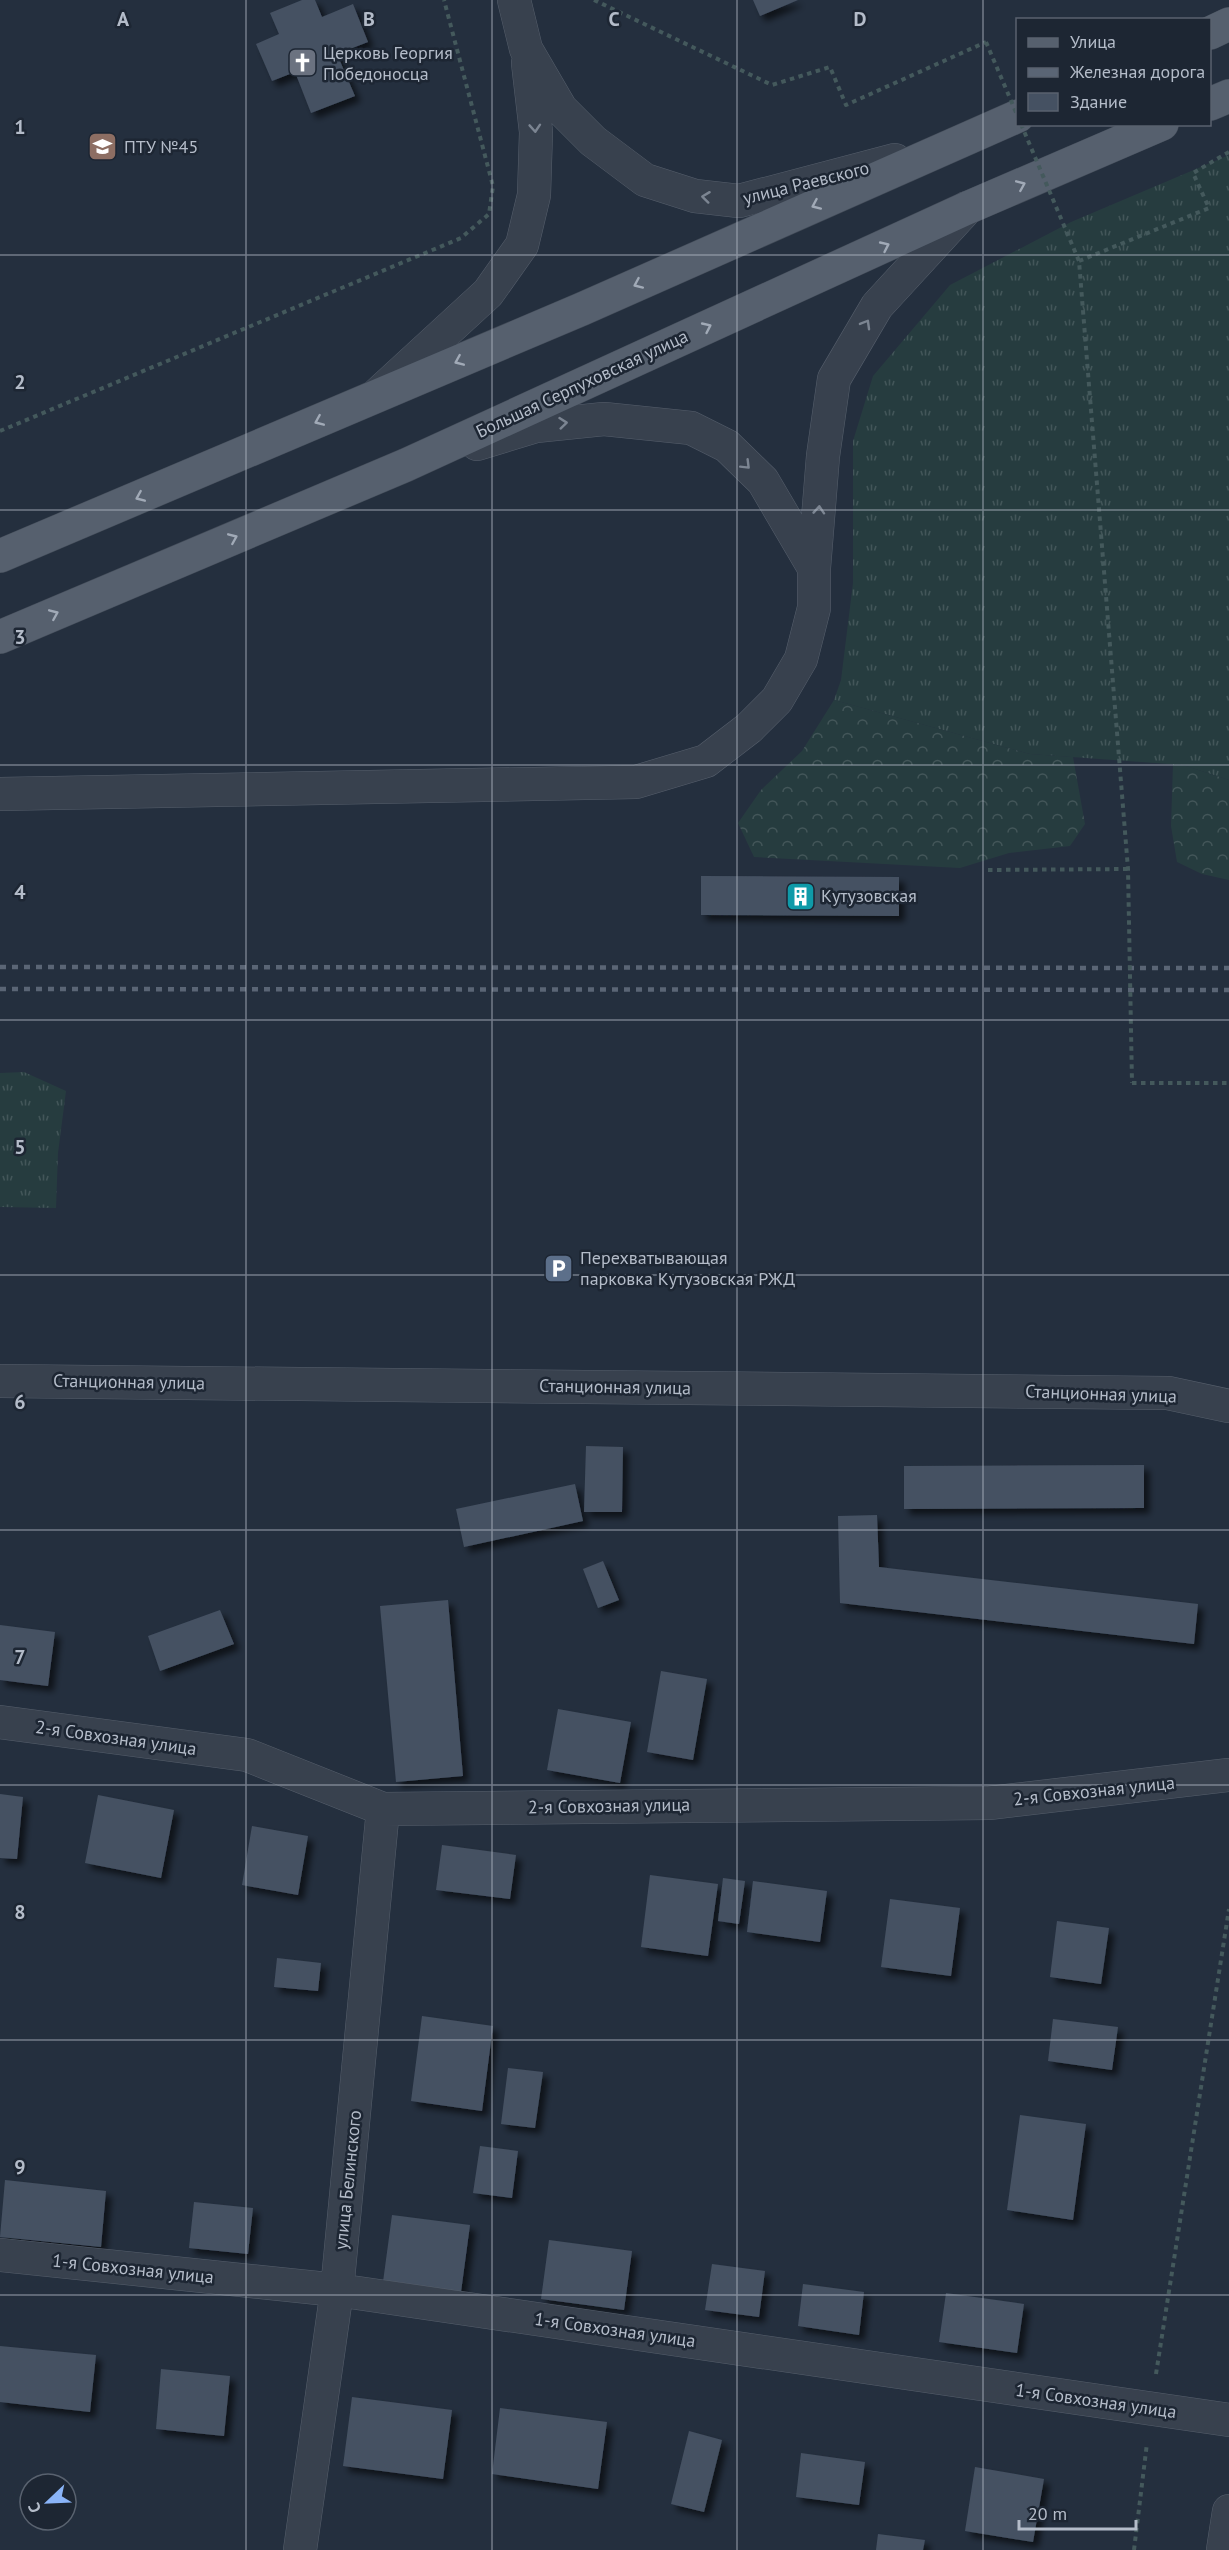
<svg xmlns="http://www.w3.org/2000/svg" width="1229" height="2550" font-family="'PT Sans',sans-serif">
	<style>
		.grass { fill: url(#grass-tufts) }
		.forest { fill: url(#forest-crowns) }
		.building { fill: #455162; filter: url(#shadow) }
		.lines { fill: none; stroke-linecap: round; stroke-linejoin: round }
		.minor-casing { stroke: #565f6c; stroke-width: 34 }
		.tertiary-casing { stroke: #565f6c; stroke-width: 34 }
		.primary-casing { stroke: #414a57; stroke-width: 34 }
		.path { stroke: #44595c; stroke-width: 4; stroke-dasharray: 4.5 4.5; stroke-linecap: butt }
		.minor { stroke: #38414e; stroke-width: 33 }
		.tertiary { stroke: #38414e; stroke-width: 33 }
		.primary { stroke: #56606e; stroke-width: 33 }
		.rail { stroke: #5a6575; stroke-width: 4.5; stroke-dasharray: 6 6; stroke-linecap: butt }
		.path-bridge { stroke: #44595c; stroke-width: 4; stroke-dasharray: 4.5 4.5; stroke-linecap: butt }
		.oneway { stroke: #7c8592 }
		.oneway2 { stroke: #a1aab7 }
		.grid { fill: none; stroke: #b4bcc9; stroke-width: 1.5; stroke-opacity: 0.55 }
		.labels { text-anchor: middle; stroke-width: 5; stroke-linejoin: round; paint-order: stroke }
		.poi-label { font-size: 18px; fill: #b4bcc9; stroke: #1d2633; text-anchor: start }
		.street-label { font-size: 18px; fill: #b4bcc9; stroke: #1d2633 }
		.grid-label { font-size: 20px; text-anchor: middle; font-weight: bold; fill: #b4bcc9; stroke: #1d2633; stroke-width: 5; stroke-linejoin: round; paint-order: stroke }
	</style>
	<defs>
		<pattern id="grass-tufts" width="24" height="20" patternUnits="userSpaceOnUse" patternTransform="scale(1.5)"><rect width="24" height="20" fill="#263c3f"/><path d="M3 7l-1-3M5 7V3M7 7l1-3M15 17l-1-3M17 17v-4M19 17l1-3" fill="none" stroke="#435659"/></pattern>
		<pattern id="forest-crowns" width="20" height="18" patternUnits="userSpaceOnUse" patternTransform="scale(1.5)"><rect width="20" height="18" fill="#263c3f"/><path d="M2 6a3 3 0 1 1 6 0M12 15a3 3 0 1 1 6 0" fill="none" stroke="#435659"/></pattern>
		<filter id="shadow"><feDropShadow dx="5.5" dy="5.5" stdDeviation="3" flood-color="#0009"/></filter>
	</defs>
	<rect width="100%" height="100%" fill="#242f3e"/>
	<!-- grass -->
	<path class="grass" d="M1229,155V780L1183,765L1030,754L834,700L841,680L853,583V441L873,376L950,285L1071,222Z
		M24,1072L66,1091L58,1153L56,1208L0,1207V1073Z"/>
	<!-- forest -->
	<path class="forest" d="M834,700L1030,754L1073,757L1085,824L1070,846L1009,853L960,868L754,857L738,823L761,790L802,751Z
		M1173,764L1183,765L1229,780V880L1202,874L1177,862L1171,826Z"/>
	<!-- building -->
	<path class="building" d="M302,0H315L322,17L353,4L368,42L337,54L355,96L311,113L295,72L272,81L256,44L279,34L270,13Z
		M753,0H798L760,16Z
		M701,876L899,877V916L701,915Z
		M586,1446L623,1447L622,1512H584Z
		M1144,1465V1508L904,1509V1466Z
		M575,1484L583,1521L464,1547L456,1509Z
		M877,1515L879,1567L1198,1604L1194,1644L840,1603L838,1516Z
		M603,1561L619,1600L598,1608L583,1569Z
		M448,1600L463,1776L396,1782L380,1606Z
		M220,1610L234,1644L160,1671L148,1636Z
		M0,1625L55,1632L48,1686L0,1680Z
		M661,1671L707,1679L693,1760L647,1752Z
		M558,1709L631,1722L620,1783L547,1770Z
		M0,1794L23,1797L17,1859L0,1858Z
		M98,1795L174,1810L161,1878L85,1863Z
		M252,1826L308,1836L298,1895L242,1885Z
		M442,1845L516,1855L510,1899L436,1890Z
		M650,1875L718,1884L708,1956L641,1947Z
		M723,1878L745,1881L739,1924L718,1921Z
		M753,1881L827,1891L820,1942L747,1932Z
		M890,1899L960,1908L951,1976L881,1967Z
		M1057,1921L1109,1928L1101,1984L1050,1977Z
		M277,1958L321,1963L318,1991L274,1987Z
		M422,2016L493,2026L482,2111L411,2101Z
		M1053,2019L1118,2027L1112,2070L1048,2061Z
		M508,2068L543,2072L535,2128L501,2124Z
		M1020,2115L1086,2124L1073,2220L1007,2210Z
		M480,2146L518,2151L512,2198L473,2193Z
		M5,2180L106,2191L101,2247L0,2237Z
		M194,2202L253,2208L248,2254L189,2248Z
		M392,2215L470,2225L461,2292L383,2282Z
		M549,2240L632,2251L624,2310L541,2299Z
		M712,2264L765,2271L759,2317L705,2310Z
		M803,2284L864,2292L859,2335L798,2326Z
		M946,2293L1024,2304L1017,2353L939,2342Z
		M0,2346L96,2355L90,2412L0,2402Z
		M161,2369L230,2376L224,2436L156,2429Z
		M352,2397L452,2410L443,2479L343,2466Z
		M500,2408L607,2422L598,2489L492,2474Z
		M689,2431L722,2440L704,2512L671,2504Z
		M801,2453L865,2462L859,2505L796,2497Z
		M975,2467L1044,2479L1033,2542L965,2531Z
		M878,2534L925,2540L923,2550H876Z"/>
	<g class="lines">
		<defs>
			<path id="minor" d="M0,1722L247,1755L383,1809L989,1803L1229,1775
				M0,2255L337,2290L1229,2420
				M300,2550L337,2290L383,1809"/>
			<path id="tertiary" d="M514,0L526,49L561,109L593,141L645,180L695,196L739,201L895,160
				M378,394L488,293L522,245L534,195L536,132L528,63
				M477,444L536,426L604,419L691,428L727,446L763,481L814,568
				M0,794L636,782L706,761L749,728L777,700L801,659L814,608V568L823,456L834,379L877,306L967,208
				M0,1381L1168,1393L1229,1406
				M1223,2550L1229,2511"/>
			<path id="primary" d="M1210,33L1229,24
				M1210,104L1229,96
				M0,556L582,309L1018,116
				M0,637L406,465L967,208L1162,124"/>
		</defs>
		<!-- minor casing -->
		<use href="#minor" class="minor-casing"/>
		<!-- tertiary casing -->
		<use href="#tertiary" class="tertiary-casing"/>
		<!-- primary casing -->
		<use href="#primary" class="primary-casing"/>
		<!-- path -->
		<path class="path" d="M594,0L772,85L830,67L846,105L986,42
			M1079,261L1209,208L1193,173L1229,152
			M0,431L461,238L489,214L493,186L444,0
			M988,870L1128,869
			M1132,1083H1229
			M1156,2374L1229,1909
			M1134,2550L1147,2443"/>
		<!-- minor -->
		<use href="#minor" class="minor"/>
		<!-- tertiary -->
		<use href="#tertiary" class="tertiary"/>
		<!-- primary -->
		<use href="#primary" class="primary"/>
		<!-- rail -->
		<path class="rail" d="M0,967L1229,968
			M0,989L1229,990"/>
		<!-- path-bridge -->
		<path class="path-bridge" d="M986,42L1018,117
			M1021,124L1079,261L1128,869L1132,1083"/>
	</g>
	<!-- one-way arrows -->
	<defs><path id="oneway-chevron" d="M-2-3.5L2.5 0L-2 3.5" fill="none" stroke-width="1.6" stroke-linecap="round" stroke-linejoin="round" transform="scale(1.5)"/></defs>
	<g class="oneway">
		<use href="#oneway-chevron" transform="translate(535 128) rotate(86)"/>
		<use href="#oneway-chevron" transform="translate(706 197) rotate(-173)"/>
		<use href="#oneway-chevron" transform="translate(866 324) rotate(-60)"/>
		<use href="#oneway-chevron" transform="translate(563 423) rotate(-6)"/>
		<use href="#oneway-chevron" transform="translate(746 465) rotate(45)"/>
		<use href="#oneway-chevron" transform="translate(819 510) rotate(-86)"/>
	</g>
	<g class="oneway2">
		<use href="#oneway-chevron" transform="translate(1021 185) rotate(-23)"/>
		<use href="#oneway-chevron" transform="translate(816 205) rotate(156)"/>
		<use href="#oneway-chevron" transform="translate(885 246) rotate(-25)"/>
		<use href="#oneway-chevron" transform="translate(638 284) rotate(156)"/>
		<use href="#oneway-chevron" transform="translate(707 327) rotate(-25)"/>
		<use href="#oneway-chevron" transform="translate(459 361) rotate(157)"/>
		<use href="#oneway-chevron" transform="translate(319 421) rotate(157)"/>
		<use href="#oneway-chevron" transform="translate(140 497) rotate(157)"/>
		<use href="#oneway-chevron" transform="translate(233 538) rotate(-23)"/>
		<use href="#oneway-chevron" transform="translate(54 614) rotate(-23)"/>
	</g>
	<!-- grid -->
	<path class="grid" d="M246,0V2550M492,0V2550M737,0V2550M983,0V2550M0,255H1229M0,510H1229M0,765H1229M0,1020H1229M0,1275H1229M0,1530H1229M0,1785H1229M0,2040H1229M0,2295H1229"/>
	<!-- icons -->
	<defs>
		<symbol id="church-square" viewBox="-11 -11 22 22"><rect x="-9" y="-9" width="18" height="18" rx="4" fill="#6b7280" stroke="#1d2633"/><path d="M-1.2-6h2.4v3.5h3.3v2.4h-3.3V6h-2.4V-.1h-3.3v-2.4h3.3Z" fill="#fff"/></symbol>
		<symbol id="school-square" viewBox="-11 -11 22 22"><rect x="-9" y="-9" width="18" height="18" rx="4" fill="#8d6e63" stroke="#1d2633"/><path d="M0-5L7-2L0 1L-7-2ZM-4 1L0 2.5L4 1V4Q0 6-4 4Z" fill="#fff"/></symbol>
		<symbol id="building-square" viewBox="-11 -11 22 22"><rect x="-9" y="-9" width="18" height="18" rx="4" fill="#0f9aa8" stroke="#1d2633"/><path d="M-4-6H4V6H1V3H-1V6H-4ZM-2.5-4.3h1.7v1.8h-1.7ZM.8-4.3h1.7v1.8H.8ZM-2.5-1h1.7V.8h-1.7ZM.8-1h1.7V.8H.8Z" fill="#fff"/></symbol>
		<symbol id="parking-square" viewBox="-11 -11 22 22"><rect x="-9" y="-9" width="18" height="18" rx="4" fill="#5c6f8a" stroke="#1d2633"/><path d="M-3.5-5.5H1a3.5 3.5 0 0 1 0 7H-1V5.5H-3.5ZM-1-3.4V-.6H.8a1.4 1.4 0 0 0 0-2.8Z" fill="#fff"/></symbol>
	</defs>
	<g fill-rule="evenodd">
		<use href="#church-square" x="286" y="46" width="33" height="33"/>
		<use href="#school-square" x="86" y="130" width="33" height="33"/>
		<use href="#building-square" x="784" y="880" width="33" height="33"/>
		<use href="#parking-square" x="542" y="1252" width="33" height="33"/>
	</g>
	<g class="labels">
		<!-- poi labels -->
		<g class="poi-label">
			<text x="323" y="59">Церковь Георгия<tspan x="323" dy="21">Победоносца</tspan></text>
			<text x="124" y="153">ПТУ №45</text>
			<text x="821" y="902">Кутузовская</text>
			<text x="580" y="1264">Перехватывающая<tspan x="580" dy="21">парковка Кутузовская РЖД</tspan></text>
		</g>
		<!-- street labels -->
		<g class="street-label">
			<text transform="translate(806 183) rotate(-14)" y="6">улица Раевского</text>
			<text transform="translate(582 384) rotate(-25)" y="6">Большая Серпуховская улица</text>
			<text transform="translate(129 1382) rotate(1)" y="6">Станционная улица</text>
			<text transform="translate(615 1387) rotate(1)" y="6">Станционная улица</text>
			<text transform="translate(1101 1394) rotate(2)" y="6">Станционная улица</text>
			<text transform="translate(116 1738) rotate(8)" y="6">2-я Совхозная улица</text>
			<text transform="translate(1094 1791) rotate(-6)" y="6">2-я Совхозная улица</text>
			<text transform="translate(609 1806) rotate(-1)" y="6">2-я Совхозная улица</text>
			<text transform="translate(348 2180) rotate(-84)" y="6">улица Белинского</text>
			<text transform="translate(133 2269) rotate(6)" y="6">1-я Совхозная улица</text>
			<text transform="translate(615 2330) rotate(8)" y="6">1-я Совхозная улица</text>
			<text transform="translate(1096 2401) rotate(8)" y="6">1-я Совхозная улица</text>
		</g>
	</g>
	<g class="grid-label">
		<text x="123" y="26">A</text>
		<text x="369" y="26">B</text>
		<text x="614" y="26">C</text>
		<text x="860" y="26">D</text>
		<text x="20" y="134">1</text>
		<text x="20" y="389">2</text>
		<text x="20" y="644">3</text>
		<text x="20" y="899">4</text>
		<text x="20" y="1154">5</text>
		<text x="20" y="1409">6</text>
		<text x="20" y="1664">7</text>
		<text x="20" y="1919">8</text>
		<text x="20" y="2174">9</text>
	</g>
	<!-- legend -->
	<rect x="1016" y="18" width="195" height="108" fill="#1d2633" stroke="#59626f" stroke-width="1.5"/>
	<rect x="1028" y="38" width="30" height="9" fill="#56606e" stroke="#59626f" stroke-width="1.5"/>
	<text x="1070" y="48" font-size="18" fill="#b4bcc9">Улица</text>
	<rect x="1028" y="68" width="30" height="9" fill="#5a6575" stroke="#59626f" stroke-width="1.5"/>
	<text x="1070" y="78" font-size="18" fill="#b4bcc9">Железная дорога</text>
	<rect x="1028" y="93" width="30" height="18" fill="#455162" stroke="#59626f" stroke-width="1.5"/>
	<text x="1070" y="108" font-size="18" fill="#b4bcc9">Здание</text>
	<!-- north arrow -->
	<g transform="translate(48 2502) rotate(247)"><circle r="28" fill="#1d2633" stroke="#59626f" stroke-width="1.5"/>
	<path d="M0-4.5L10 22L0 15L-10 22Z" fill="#8ab4f8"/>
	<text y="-9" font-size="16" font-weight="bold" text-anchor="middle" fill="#b4bcc9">С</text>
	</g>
	<!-- scale -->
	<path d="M1019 2520v9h117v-9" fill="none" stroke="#b4bcc9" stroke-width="3"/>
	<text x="1028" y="2520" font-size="18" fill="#b4bcc9" stroke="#1d2633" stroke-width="4.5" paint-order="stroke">20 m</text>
</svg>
